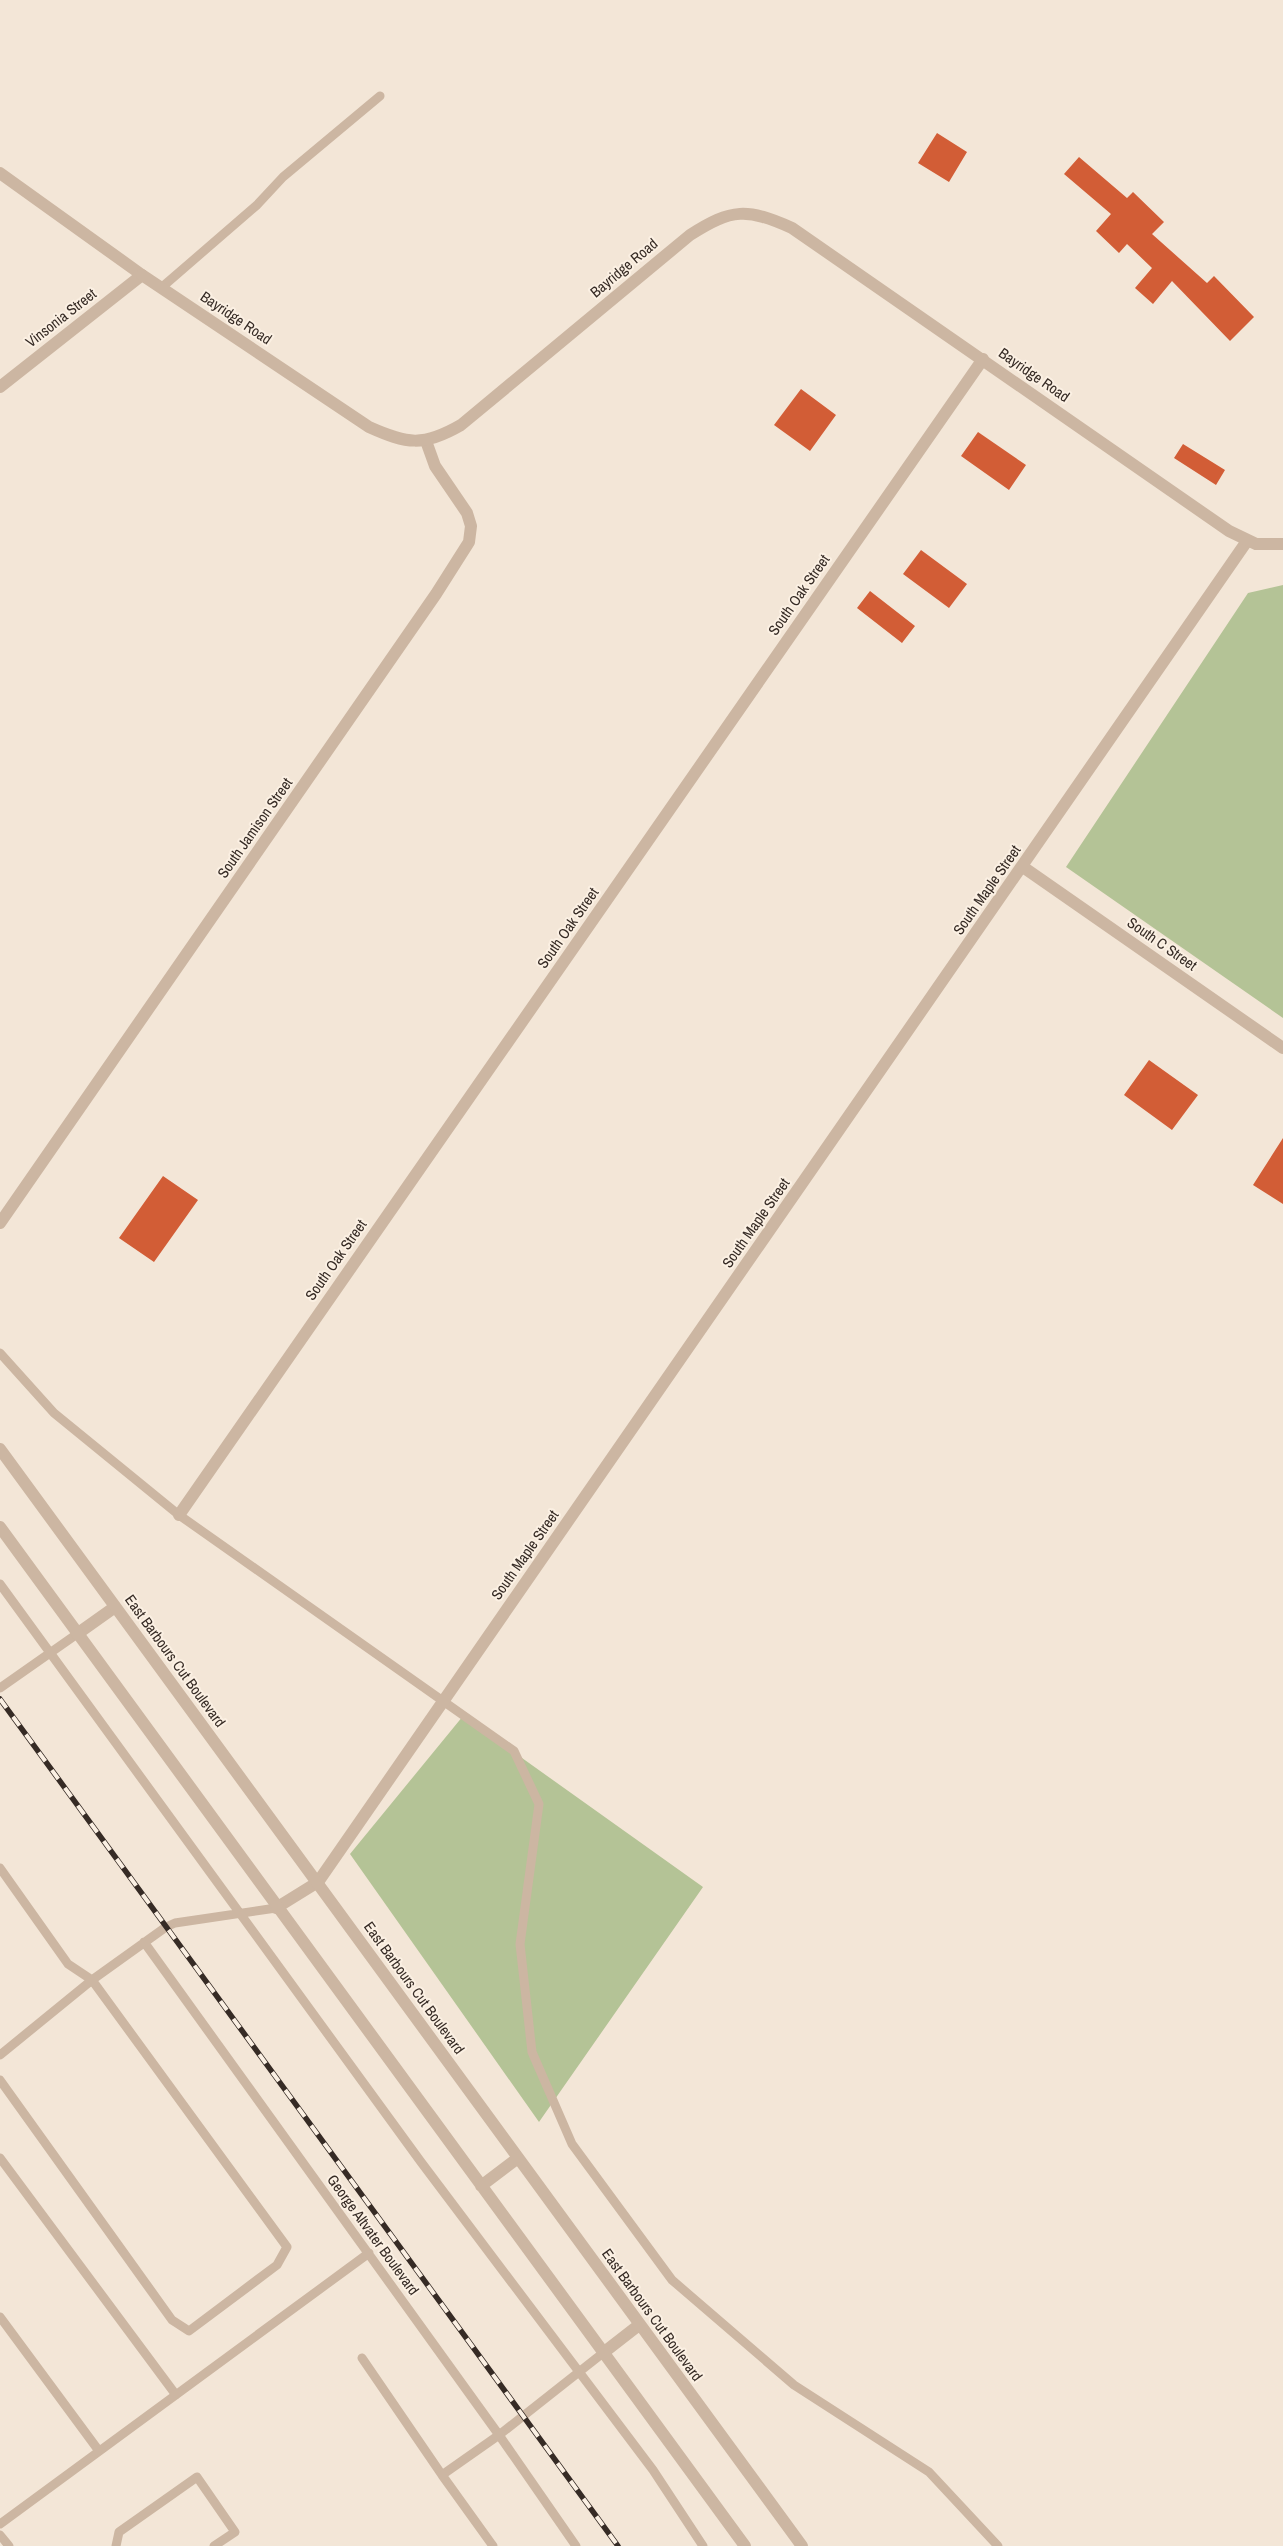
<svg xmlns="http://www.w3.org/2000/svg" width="1283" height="2546" font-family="'Archivo Narrow',sans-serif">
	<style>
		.green { fill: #b4c396 }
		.building { fill: #d25d36 }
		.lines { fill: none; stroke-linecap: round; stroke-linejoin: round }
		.service { stroke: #ccb6a2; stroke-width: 9 }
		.minor { stroke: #ccb6a2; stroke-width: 12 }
		.tertiary { stroke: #ccb6a2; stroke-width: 12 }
		.rail-casing { stroke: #362b25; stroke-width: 5.5 }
		.rail { stroke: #fbf0e3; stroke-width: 4; stroke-dasharray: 11; stroke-linecap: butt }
		.labels { text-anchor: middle; stroke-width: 4; stroke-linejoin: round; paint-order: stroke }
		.street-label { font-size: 15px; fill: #362b25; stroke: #fbf0e3 }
	</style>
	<rect width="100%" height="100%" fill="#f3e6d7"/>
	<!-- green -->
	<path class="green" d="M1283,585V1018L1066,867L1248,593Z
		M463,1716L703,1887L539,2122L350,1854Z"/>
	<!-- building -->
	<path class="building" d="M937,133L967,152L949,182L918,163Z
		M1079,157L1127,198L1133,192L1164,222L1152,234L1207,283L1214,276L1254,317L1230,341L1172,281L1153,304L1135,288L1152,268L1127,244L1119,253L1096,231L1111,214L1064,174Z
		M801,389L836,415L810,451L774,425Z
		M978,432L1026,465L1009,490L961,456Z
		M1183,444L1225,470L1216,485L1174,458Z
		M921,550L967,584L949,608L903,574Z
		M870,591L915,626L902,643L857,608Z
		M1149,1060L1198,1095L1172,1130L1124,1095Z
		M1283,1138V1204L1253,1185Z
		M163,1176L198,1200L154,1262L119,1238Z"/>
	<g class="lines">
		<!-- service -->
		<path class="service" d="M161,288L257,205L283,177L380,96
			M0,1353L54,1413L179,1515L514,1751L539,1804L520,1944L532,2052L572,2144L672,2280L794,2385L929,2472L998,2546
			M0,1584L421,2162L653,2470L703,2546
			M0,1688L77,1634
			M0,1868L68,1964L92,1980L287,2247L277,2265L189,2331L172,2320L0,2080
			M144,1942L499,2435L576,2546
			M0,2055L92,1980L166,1927L175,1923L276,1908
			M0,2158L176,2395
			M0,2317L99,2451
			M362,2358L442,2475
			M0,2524L369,2253
			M0,2535L9,2546
			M116,2546L119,2532L197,2477L235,2532L214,2546
			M493,2546L442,2475L499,2435L603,2353"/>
		<!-- minor -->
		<path class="minor" d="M0,173L142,275L0,387
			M1023,867L1283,1048
			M0,1223L436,594L469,542L471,526L467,513L435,466L426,441
			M179,1515L983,359
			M77,1634L115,1607
			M276,1908L318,1882L1247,541"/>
		<!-- tertiary -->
		<path class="tertiary" d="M142,275L369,427C407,444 423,447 461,425L690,235C732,208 747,208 792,228L1229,531L1256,544H1283
			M0,1449L802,2546
			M0,1527L745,2546
			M481,2186L518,2158
			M603,2353L639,2325"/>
		<defs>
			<path id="rail" d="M0,1699L618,2546"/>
		</defs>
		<!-- rail casing -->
		<use href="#rail" class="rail-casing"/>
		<!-- rail -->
		<use href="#rail" class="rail"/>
	</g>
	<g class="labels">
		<!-- street labels -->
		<g class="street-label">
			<text transform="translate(624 268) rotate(-40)" y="5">Bayridge Road</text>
			<text transform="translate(61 318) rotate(-38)" y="5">Vinsonia Street</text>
			<text transform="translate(236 318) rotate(34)" y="5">Bayridge Road</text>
			<text transform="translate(1034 375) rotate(35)" y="5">Bayridge Road</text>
			<text transform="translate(799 595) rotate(-55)" y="5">South Oak Street</text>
			<text transform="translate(255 828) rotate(-55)" y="5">South Jamison Street</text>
			<text transform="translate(987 890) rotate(-55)" y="5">South Maple Street</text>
			<text transform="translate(568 928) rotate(-55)" y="5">South Oak Street</text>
			<text transform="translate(1162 944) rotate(35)" y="5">South C Street</text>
			<text transform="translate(756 1223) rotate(-55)" y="5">South Maple Street</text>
			<text transform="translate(336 1260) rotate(-55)" y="5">South Oak Street</text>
			<text transform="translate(525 1555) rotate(-55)" y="5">South Maple Street</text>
			<text transform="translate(175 1661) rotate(54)" y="5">East Barbours Cut Boulevard</text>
			<text transform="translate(414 1988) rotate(54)" y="5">East Barbours Cut Boulevard</text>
			<text transform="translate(373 2235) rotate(54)" y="5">George Altvater Boulevard</text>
			<text transform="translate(652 2315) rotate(54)" y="5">East Barbours Cut Boulevard</text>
		</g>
	</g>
</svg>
